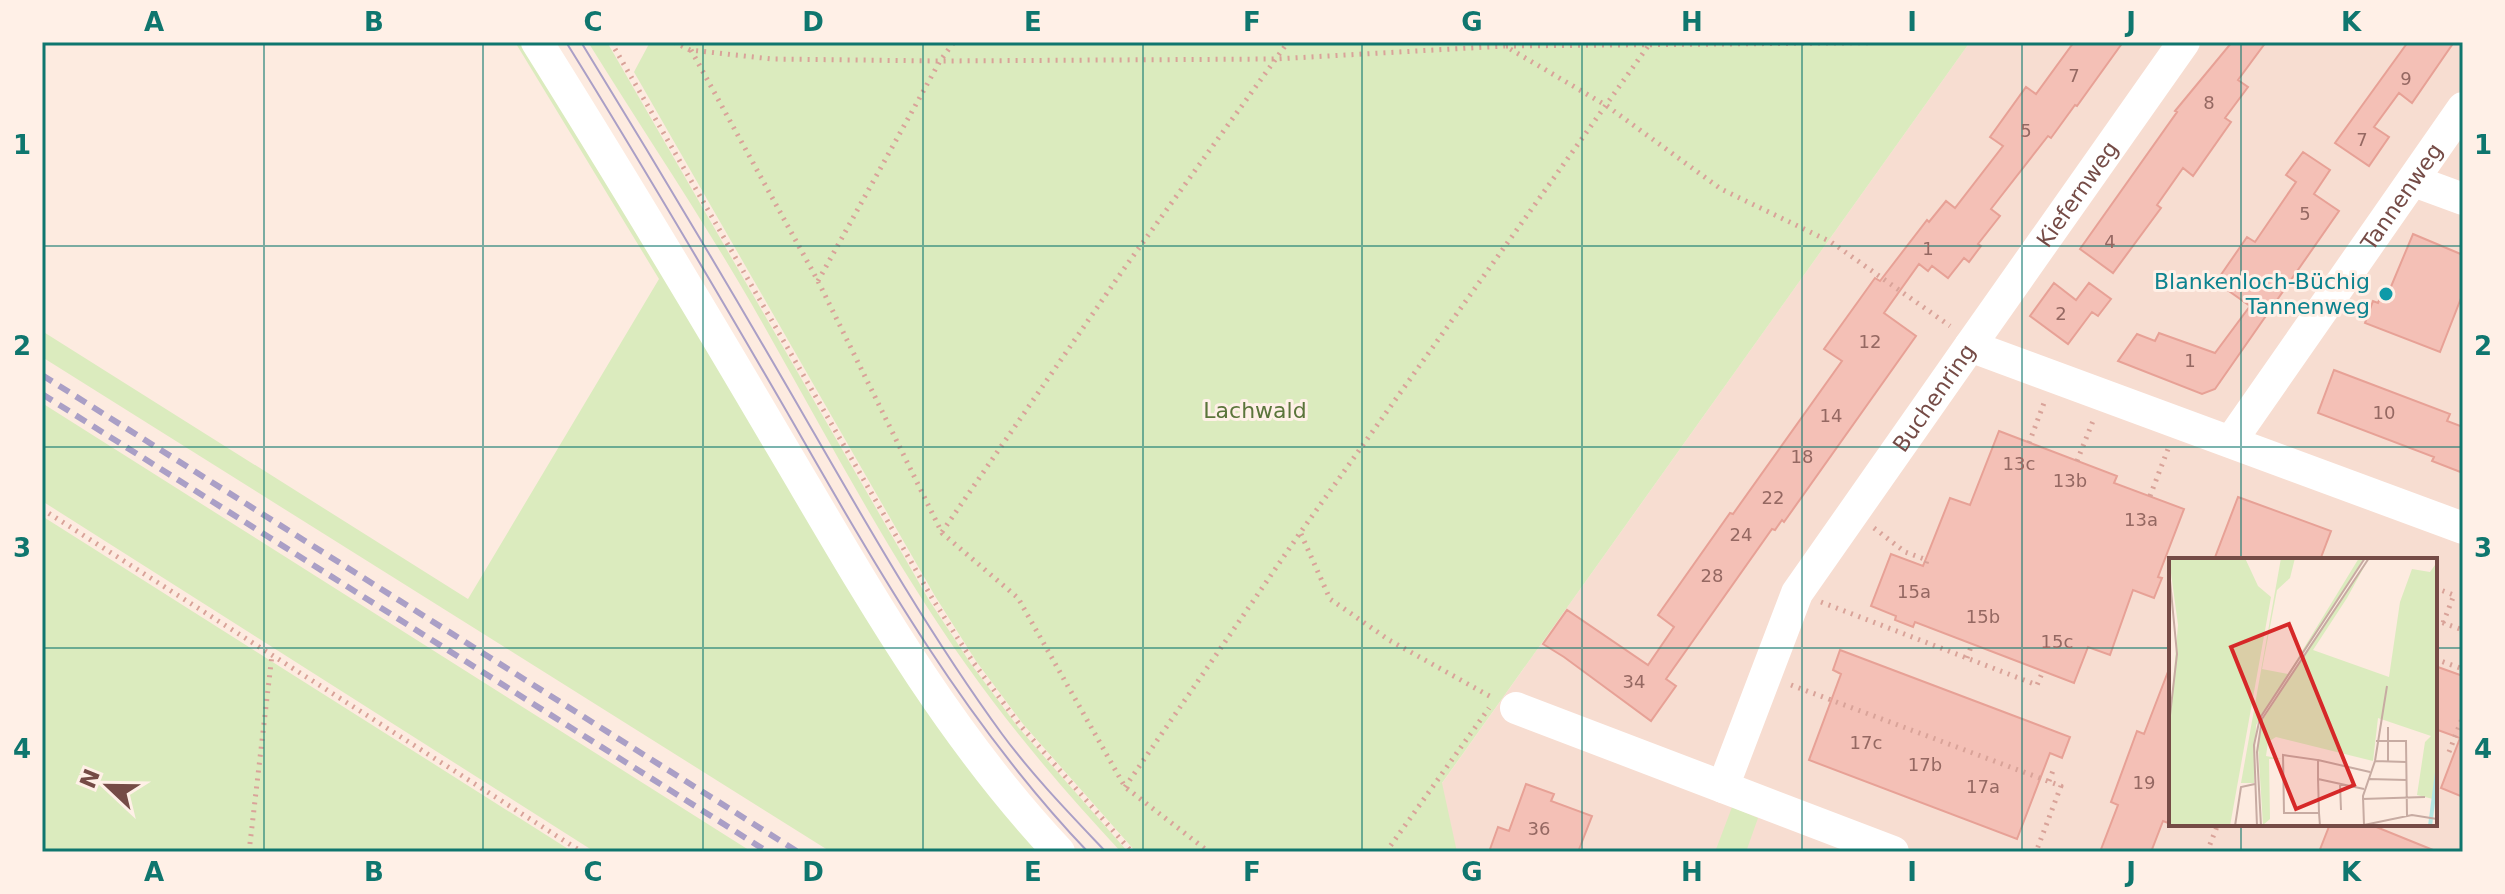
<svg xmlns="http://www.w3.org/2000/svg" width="2505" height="894" font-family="'DejaVu Sans',sans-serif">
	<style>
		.residential { fill: #f7ddd1; fill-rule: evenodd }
		.green { fill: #dbebbe }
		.building { fill: #f4c0b6; stroke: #e7a196; stroke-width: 2 }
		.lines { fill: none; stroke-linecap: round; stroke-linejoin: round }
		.path { stroke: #d9a399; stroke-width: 5; stroke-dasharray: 2 6; stroke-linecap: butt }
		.minor { stroke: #fff; stroke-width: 32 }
		.tram { stroke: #aa9fc6; stroke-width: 2 }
		.rail { stroke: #aa9fc6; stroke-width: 6; stroke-dasharray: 12 8; stroke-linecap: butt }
		.grid { fill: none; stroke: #0f766e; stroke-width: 2; stroke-opacity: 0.55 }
		.culture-dot { fill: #0f9aa8; stroke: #fff0e7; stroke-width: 3 }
		.labels { text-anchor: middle; stroke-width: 6; stroke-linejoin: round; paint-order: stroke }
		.number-label { font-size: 18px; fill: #956862 }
		.street-label { font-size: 22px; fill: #754b46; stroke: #fff0e7 }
		.culture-label { font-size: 22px; fill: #0d838f; stroke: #fff0e7; text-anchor: end }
		.park-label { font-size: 22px; fill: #5b753b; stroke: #fff0e7 }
		.inset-river { fill: none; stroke: #b4e7e2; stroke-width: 4 }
		.inset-road { fill: none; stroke: #c7aba2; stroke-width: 2 }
		.view { fill: #d62828; fill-opacity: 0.15; stroke: #d62828; stroke-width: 4 }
		.inset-edge { fill: none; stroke: #754b46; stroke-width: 4 }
		.neatline { fill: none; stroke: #0f766e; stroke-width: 3 }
		.grid-label { font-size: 26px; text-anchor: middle; font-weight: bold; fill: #0f766e }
	</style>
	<rect width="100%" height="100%" fill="#fdebe0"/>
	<!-- residential -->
	<path class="residential" d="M1970,42H2463V852H1393ZM2171,560H2435V824H2171Z"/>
	<!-- green -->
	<path class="green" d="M515,42H528L1041,852H831L42,357V331L468,599L659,279Z
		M588,42H607L929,600L971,664L1018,727L1128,852H1121C1066,793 1014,732 967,666C886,552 821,425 751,303C700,215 642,129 588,42Z
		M650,42H1970L1442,783L1457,852H1136L1023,724L976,661L935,596L634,72Z
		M42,403L752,852H595L42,501Z
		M42,516L573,852H42Z
		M1732,807L1758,818L1746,852H1715Z"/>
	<!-- building -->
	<path class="building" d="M2074,42H2123L2077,106L2075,105L2051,138L2048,136L1991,209L2000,216L1978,244L1981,246L1969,262L1964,258L1948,278L1932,266L1928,271L1919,264L1884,313L1916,336L1784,522L1782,520L1775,530L1772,529L1666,679L1676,686L1651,721L1564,657L1543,644L1567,610L1648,665L1674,627L1658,615L1730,513L1733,514L1842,361L1824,349L1875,278L1880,281L1927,220L1929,222L1946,201L1955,208L2003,146L1990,137L2026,87L2036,94Z
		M2232,42H2266L2238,80L2248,87L2225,118L2231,122L2193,176L2183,168L2157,205L2161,208L2113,273L2080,249L2177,112L2175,111Z
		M2408,42H2454L2412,103L2399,93L2374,127L2389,137L2369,166L2335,143Z
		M2303,152L2330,170L2314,194L2339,211L2215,389L2202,394L2118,361L2137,334L2155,341L2159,333L2215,353L2250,306L2216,282L2247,237L2255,242L2296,182L2286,175Z
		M2413,234L2463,255V293L2440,352L2365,323L2373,301L2378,303L2384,287L2390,289Z
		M2054,283L2076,300L2089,283L2111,299L2098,316L2092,312L2068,344L2030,316Z
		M2334,370L2450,414L2447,421L2463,427V473L2432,461L2434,457L2318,413Z
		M1999,431L2117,476L2114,483L2184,509L2158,577L2162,578L2154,598L2133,590L2110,655L2088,647L2074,683L1915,622L1913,627L1895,620L1896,616L1871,606L1891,554L1923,566L1950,498L1970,505Z
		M2238,497L2331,531L2320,560H2214Z
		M1840,650L2070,737L2062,758L2050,753L2017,839L1809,760L1841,674L1833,670Z
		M2435,666L2463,676V797L2441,788L2460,738L2435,729Z
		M2169,669L2171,824L2163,821L2151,852H2100L2118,805L2111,802L2137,731L2144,734Z
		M1526,784L1554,794L1551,801L1592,816L1578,852H1489L1498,827L1509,831Z
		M2330,824H2369L2438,852H2319Z"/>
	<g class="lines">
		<!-- path -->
		<path class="path" d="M611,42L932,598L973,662L1020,725L1132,852
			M674,42L690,50L772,59L940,61L1275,59L1505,46L1607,106L1721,189L1831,242L1950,326
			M1506,46L1939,42
			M691,50L818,281L942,533L1018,598L1125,787L1209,852
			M818,281L940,61L954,42
			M2029,443L2044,403
			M2077,461L2093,421
			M2150,496L2168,449
			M42,509L582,852
			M1874,528L1905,552L1927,560L1925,567
			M942,532L1123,270L1288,42
			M1301,534L1330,599L1389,640L1493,698
			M2435,588L2454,595L2443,623
			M1821,602L2037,685L2043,671
			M2435,620L2463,630
			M1967,658L1972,644
			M2435,659L2463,669
			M1791,685L2061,786L2036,852
			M2449,752L2463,716
			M2049,781L2054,768
			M1125,787L1300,533L1651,42
			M249,852L272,655
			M1386,852L1489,708
			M2207,852L2218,824"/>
		<!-- minor -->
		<g class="minor">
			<path d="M537,42C621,176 702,311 782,447C866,589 945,731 1059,852"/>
			<path d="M2414,181L2463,199"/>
			<path id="s1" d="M1970,346L2184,42"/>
			<path id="s2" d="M2231,441L2463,108"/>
			<path d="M1516,708L1723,787"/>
			<path id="s3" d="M1893,852L1723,787L1797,593L1970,346L2463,528"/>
		</g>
		<!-- tram -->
		<path class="tram" d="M566,42C642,164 715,288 787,412C876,567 964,722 1088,852
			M581,42C653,159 723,276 792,395C858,509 924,627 1002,734C1033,776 1070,814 1106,852"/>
		<!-- rail -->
		<path class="rail" d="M42,375L798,852
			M42,394L768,852"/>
	</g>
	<!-- grid -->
	<path class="grid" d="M264,42V852M483,42V852M703,42V852M923,42V852M1143,42V852M1362,42V852M1582,42V852M1802,42V852M2022,42V852M2241,42V560M42,246H2463M42,447H2463M42,648H2171M2435,648H2463M2241,824V852"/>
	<!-- markers -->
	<circle class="culture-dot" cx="2386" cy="294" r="8"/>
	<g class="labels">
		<!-- number labels -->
		<g class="number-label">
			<text x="2074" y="82">7</text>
			<text x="2406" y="85">9</text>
			<text x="2209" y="109">8</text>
			<text x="2026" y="137">5</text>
			<text x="2362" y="146">7</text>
			<text x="2305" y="220">5</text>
			<text x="2110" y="248">4</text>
			<text x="1928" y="255">1</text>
			<text x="2061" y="320">2</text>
			<text x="1870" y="348">12</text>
			<text x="2190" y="367">1</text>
			<text x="2384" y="419">10</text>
			<text x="1831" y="422">14</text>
			<text x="1802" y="463">18</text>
			<text x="2019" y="470">13c</text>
			<text x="2070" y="487">13b</text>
			<text x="1773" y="504">22</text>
			<text x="2141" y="526">13a</text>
			<text x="1741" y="541">24</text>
			<text x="1712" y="582">28</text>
			<text x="1914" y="598">15a</text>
			<text x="1983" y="623">15b</text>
			<text x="2057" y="648">15c</text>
			<text x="1634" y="688">34</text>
			<text x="1866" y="749">17c</text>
			<text x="1925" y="771">17b</text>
			<text x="2144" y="789">19</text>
			<text x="1983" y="793">17a</text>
			<text x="1539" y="835">36</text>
		</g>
		<!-- street labels -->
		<g class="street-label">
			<text dy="8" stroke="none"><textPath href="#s1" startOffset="186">Kiefernweg</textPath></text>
			<text dy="8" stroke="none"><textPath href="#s2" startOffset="298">Tannenweg</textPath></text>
			<text dy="8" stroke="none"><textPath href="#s3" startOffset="628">Buchenring</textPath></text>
		</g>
		<!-- culture labels -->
		<g class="culture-label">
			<text x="2370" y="289">Blankenloch-Büchig<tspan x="2370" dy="25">Tannenweg</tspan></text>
		</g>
		<!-- park labels -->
		<g class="park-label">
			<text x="1255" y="418">Lachwald</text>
		</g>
	</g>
	<!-- overview -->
	<g transform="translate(2169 558)">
		<rect width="268" height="268" fill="#fdebe0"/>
		<path d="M0,0H76L89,28L102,39L61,268H0V171L9,67ZM112,0H126L121,20L108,32L93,111L119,116L190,0H195L87,167L85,225H72ZM200,0L178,40L144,92L220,119L231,44L243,11L261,14L266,7L268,242L248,237L256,184L262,178L209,160L204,203L107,179L99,184L97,198L113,201H100L101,261L94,267L89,187L94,161Z" fill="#dbebbe"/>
		<path class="inset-river" d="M261,268L268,214"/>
		<path class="inset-road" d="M0,12L8,96L0,166M207,183H237L238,258M149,202L201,214M206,203L237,204M219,203V169M149,221L195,231M199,221L238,222M171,226L172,252M193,241L256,239M150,255H115L114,197L149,202V221L150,255L151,268M195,267L194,238L206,203L218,128M195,267L243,257L268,261M66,268L72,229L86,226M88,268L85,187L91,160L196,0M92,268L88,194L93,161L200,0"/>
		<path class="view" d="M120,66L185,227L127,251L62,89Z"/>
		<rect width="268" height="268" class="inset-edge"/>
	</g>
	<!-- border -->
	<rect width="2505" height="894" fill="none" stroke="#fff0e7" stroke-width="88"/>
	<!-- north arrow -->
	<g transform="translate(108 786) rotate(292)" stroke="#fff0e7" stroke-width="6" paint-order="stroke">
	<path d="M0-6L14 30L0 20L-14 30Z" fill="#754b46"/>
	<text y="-12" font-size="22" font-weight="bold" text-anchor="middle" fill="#754b46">N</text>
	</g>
	<rect x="44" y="44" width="2417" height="806" class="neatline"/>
	<g class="grid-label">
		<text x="154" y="31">A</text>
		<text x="374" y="31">B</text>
		<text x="593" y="31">C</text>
		<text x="813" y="31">D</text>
		<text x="1033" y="31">E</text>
		<text x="1252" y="31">F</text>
		<text x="1472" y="31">G</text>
		<text x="1692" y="31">H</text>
		<text x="1912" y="31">I</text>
		<text x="2131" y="31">J</text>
		<text x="2351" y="31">K</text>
		<text x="22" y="154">1</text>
		<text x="2483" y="154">1</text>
		<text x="22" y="355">2</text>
		<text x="2483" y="355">2</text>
		<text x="22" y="557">3</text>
		<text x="2483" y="557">3</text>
		<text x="22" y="758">4</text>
		<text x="2483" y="758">4</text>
		<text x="154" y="881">A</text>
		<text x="374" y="881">B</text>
		<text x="593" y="881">C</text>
		<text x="813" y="881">D</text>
		<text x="1033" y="881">E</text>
		<text x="1252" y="881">F</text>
		<text x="1472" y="881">G</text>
		<text x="1692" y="881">H</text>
		<text x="1912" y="881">I</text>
		<text x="2131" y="881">J</text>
		<text x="2351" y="881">K</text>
	</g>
</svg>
